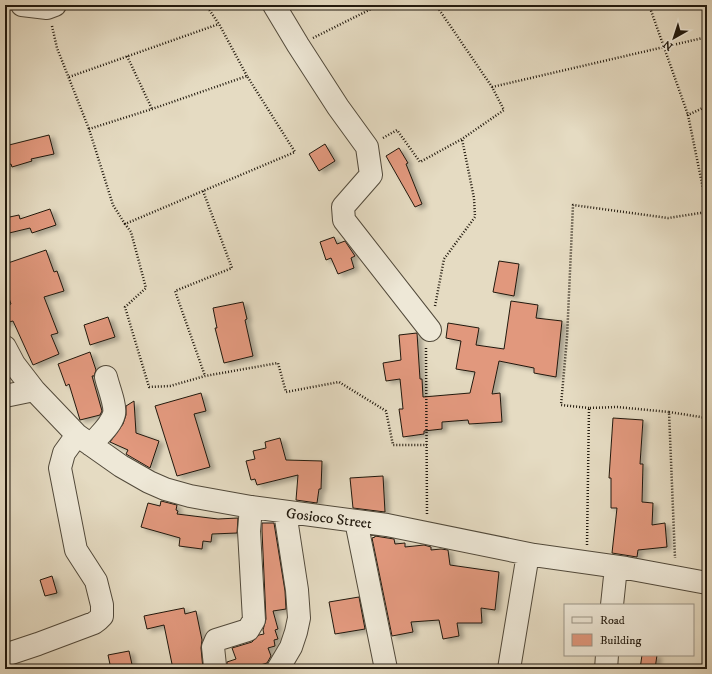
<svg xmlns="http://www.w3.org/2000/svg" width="712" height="674" font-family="'IM FELL DW Pica',serif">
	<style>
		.building { fill: #e1987d; stroke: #21190e; filter: url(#shadow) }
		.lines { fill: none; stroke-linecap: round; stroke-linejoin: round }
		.minor-casing { stroke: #524a3b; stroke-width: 24 }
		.path { stroke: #21190e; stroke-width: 2.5; stroke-dasharray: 1 2; stroke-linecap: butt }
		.minor { stroke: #eee8d7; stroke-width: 22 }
		.labels { text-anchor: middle; stroke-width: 4; stroke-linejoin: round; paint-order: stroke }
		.street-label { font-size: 15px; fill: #21190e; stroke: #eee8d7 }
	</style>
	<defs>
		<filter id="shadow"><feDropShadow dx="4.5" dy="2.5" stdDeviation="2" flood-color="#0004"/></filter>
	</defs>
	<rect width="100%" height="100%" fill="#e5dbc2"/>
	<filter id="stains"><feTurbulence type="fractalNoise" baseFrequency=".005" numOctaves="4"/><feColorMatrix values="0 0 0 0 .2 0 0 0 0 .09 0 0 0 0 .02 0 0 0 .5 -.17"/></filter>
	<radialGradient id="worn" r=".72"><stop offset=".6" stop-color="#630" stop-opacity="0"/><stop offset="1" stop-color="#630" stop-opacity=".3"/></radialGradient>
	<!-- building -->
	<path class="building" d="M49,135L54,154L31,159L32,161L12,167L11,164L5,166V146Z
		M325,144L335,161L319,171L309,154Z
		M399,148L408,163L406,164L422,204L415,207L386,156Z
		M50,209L56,225L32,233L30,228L5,234V218L19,215L20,219Z
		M334,237L337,244L345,241L355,256L351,258L354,268L338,274L331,258L326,260L320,242Z
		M46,250L54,272L57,271L64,291L44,297L58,333L51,335L59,354L33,365L13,321L5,323V306L11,304L5,287V264Z
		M499,261L519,264L514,296L493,292Z
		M511,301L538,305L536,318L562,321L556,377L534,373V368L499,361L492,394L500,393L502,422L469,424L468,420L442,422V429L424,431V434L403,437L399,409H403L400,379L386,381L383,363L401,360L399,335L417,333L420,379H422L423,397L470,393L475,372L456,369L461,341L446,338L448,323L479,328L476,345L504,349Z
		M243,302L247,319L245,320L253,356L224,363L215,328H217L213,308Z
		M108,317L115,337L90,345L84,325Z
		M90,352L96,370L94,376H92L102,411L100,415L80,420L69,384L66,386L58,364Z
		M201,393L206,411L194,414L210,467L177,476L155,406Z
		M134,401L136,433L159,441L150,468L126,454L128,450L110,442L123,424L126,415V406Z
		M613,418L643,420L640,464H643L642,502L653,503L652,525L665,523L667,547L638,550L637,557L612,553L617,508H611V478H609Z
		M280,438L286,460L322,461L321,489H319L317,503L296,500L298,475L257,485L255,479L251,480L246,461L255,459L253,451L266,448L265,442Z
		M383,476L385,512L353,508L350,478Z
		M161,501L177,505L176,510L178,511L177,514L218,519L238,518L237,533L212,534L211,542L203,541L202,549L179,546L180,538L141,527L148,503L160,506Z
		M262,523H274L285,591L286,609L273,611L278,629L275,630L278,639L274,640L275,646L268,648L271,656L267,663L247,669H227V662L236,659L232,648L252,642L259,635L264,634L263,630L266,619L262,531Z
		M375,536L394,539L395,544L405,543V547L424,545L431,547V550L441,549L448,550L450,565L499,572L495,610L481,608L482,623H457L459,636L443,639L439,620L411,622L413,632L392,636L372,538L375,537Z
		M52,576L57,593L45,596L40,580Z
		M359,597L365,629L335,634L329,602Z
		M184,608L185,614L196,611L202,640L201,648L203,669H173L164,625L147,629L144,616Z
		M129,651L133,669H111L108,655Z
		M642,655H657L655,669H640Z"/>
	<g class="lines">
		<defs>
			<path id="minor" d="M22,5L47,8L55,5
				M274,5L298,45L338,107L367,147L371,175L343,207L344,220L430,330
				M5,347L14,364L34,390L77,435L121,466L149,482L165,489L190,496L251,507L387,525L534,555L626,568L707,583
				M5,396L34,390
				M91,445C98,436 111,426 114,414C116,405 108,386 106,377
				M356,521L386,669
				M612,605L616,567
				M5,655L38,644L94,623L98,620L102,616V605L96,581L76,550L60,468L64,453L77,435
				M215,666L213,647L216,640L248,630L254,620L249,531L251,507
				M278,669L291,647L296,632L299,618L297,590L285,512
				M509,669L528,554
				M606,669L607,655"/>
		</defs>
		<!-- minor casing -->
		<use href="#minor" class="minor-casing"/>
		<!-- path -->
		<path class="path" d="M206,5L219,24L247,76
			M649,5L688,115
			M52,26L57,48L89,129
			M313,38L379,5
			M127,56L152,109
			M69,77L219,24
			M492,87L707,37
			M707,106L688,115L707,208
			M383,138L397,130L420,162L462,139L504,110L492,87L436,5
			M203,191L232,268L175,291L205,376
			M125,224L113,205L89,129L152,109L247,76L295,152L125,224L131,232L146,288L125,307L149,387L170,386L205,376L278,363L286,392L339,382L386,411L393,445H427
			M435,306L444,259L475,217L474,198L462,139
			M426,348L427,515
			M589,408L561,405L567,338L573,205L668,218L707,212
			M669,412L707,418
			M587,545L589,408L617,407L669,412L675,558"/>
		<!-- minor -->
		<use href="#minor" class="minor"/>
	</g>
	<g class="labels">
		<!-- street labels -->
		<g class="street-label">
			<text transform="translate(329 518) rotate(7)" y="5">Gosioco Street</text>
		</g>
	</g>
	<!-- margin -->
	<rect width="712" height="674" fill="none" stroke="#e5dbc2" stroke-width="20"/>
	<rect x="6" y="6" width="700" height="662" fill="none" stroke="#21190e" stroke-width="2"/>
	<rect x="10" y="10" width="692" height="654" fill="none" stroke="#21190e"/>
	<!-- legend -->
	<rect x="564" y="604" width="130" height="52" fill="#eee8d7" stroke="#9c9587"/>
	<rect x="572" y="617" width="20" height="6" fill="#eee8d7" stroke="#9c9587"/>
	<text x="600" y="624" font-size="12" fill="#21190e">Road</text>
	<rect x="572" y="634" width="20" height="12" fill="#e1987d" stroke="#9c9587"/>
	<text x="600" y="644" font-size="12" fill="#21190e">Building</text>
	<!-- north arrow -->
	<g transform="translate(674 38) rotate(219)" stroke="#eee8d7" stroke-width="3" paint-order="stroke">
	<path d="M0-3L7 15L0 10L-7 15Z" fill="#21190e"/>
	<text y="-6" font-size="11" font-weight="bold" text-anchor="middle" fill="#21190e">N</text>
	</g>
	<rect width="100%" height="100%" filter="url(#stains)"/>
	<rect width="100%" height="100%" fill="url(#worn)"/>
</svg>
